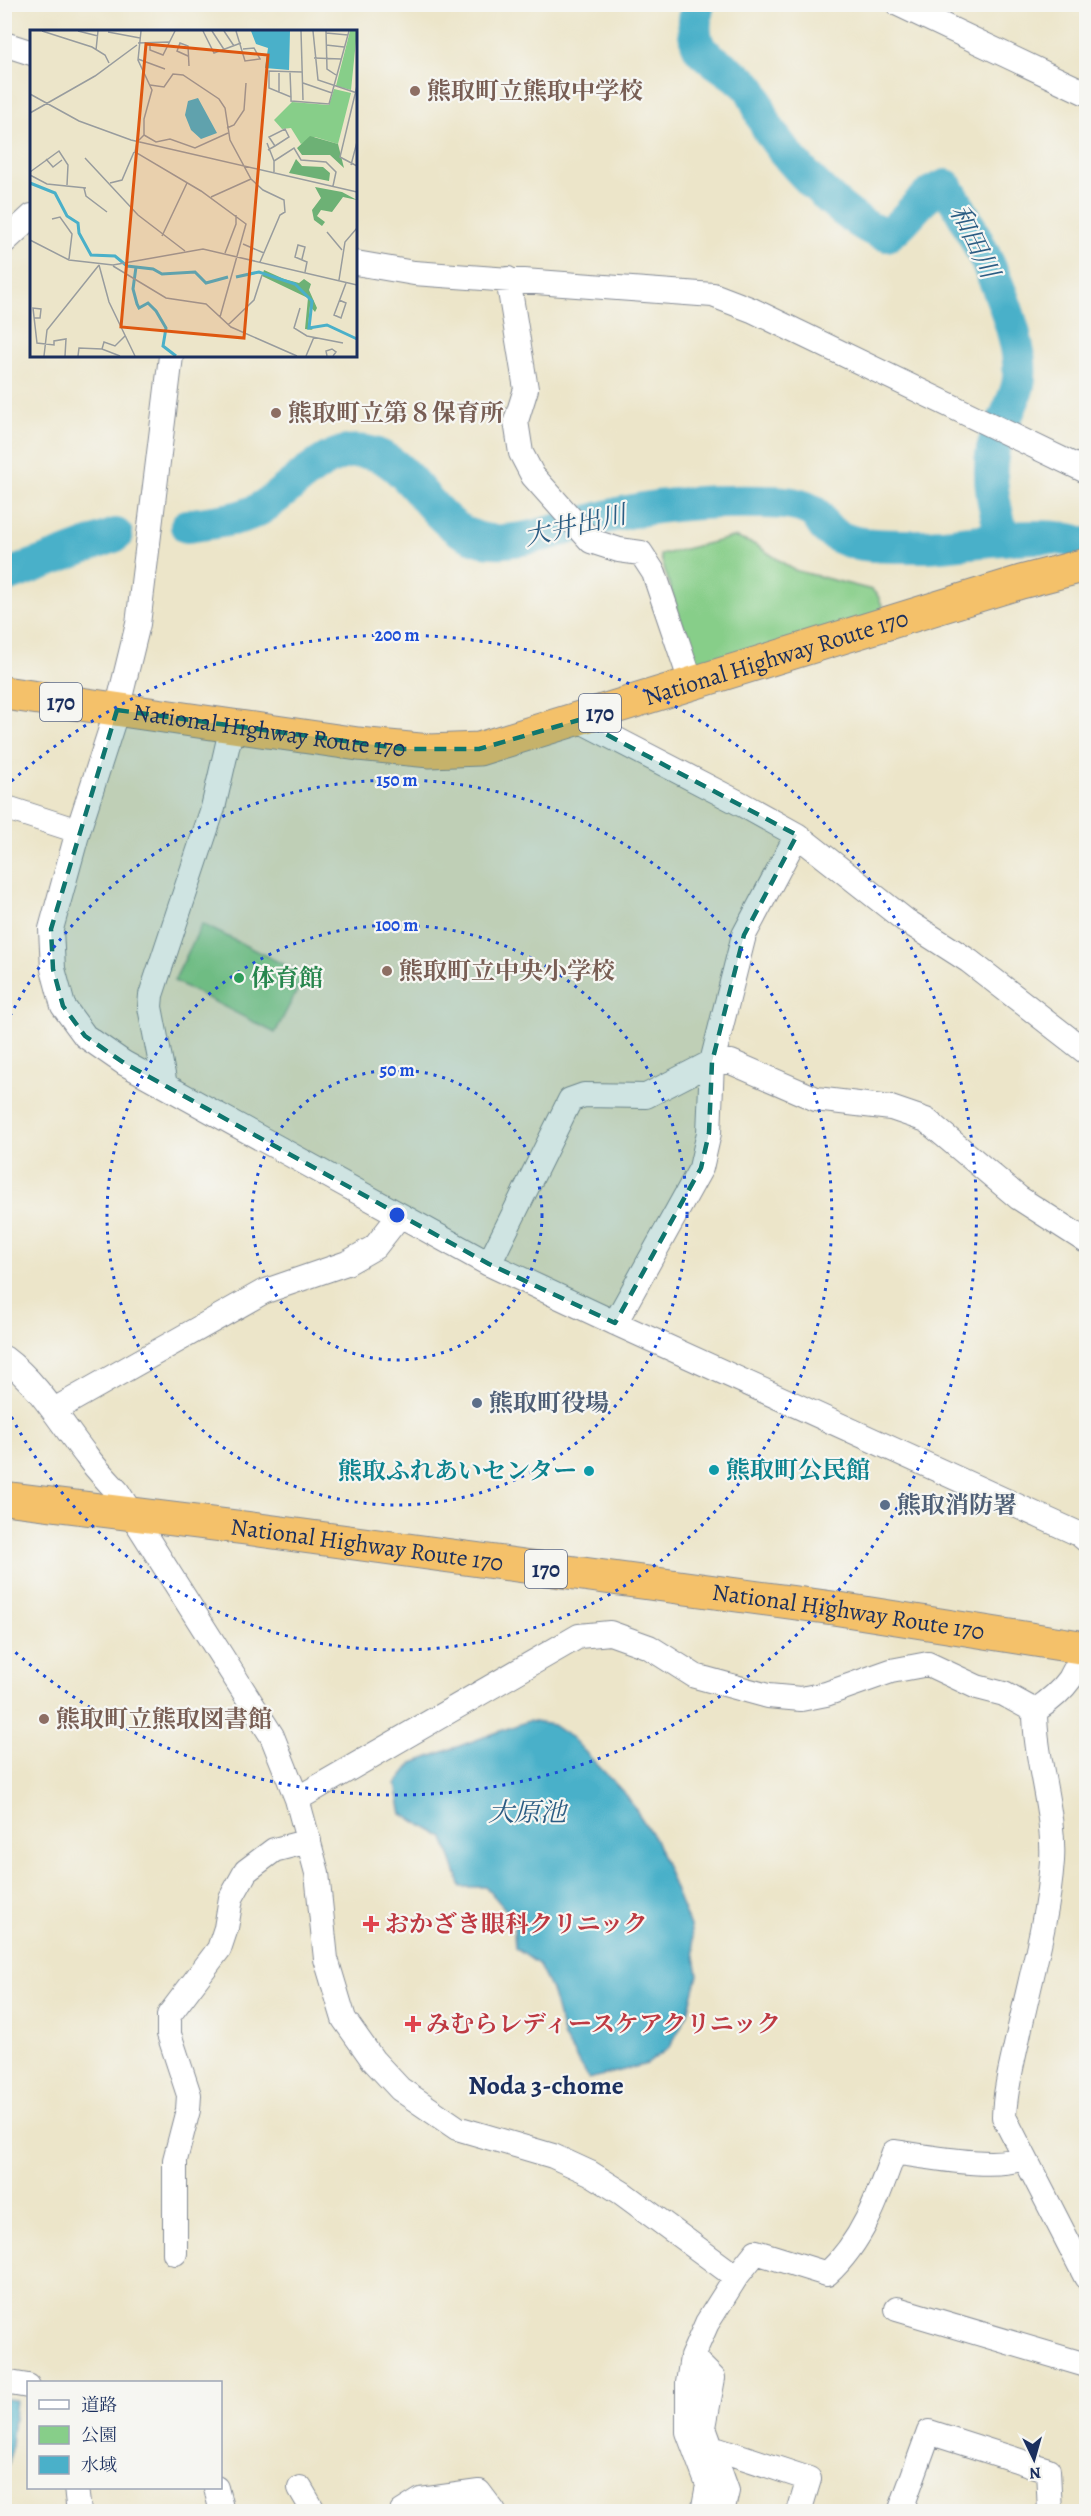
<svg xmlns="http://www.w3.org/2000/svg" width="1091" height="2516" font-family="Alegreya,'Noto Serif JP',serif">
	<style>
		.green { fill: #87ce89; stroke: #517e74; stroke-width: 1.5 }
		.water { fill: #4ab0c9; stroke: #327094; stroke-width: 1.5 }
		.lines { fill: none; stroke-linecap: round; stroke-linejoin: round }
		.river { stroke: #4ab0c9; stroke-width: 34 }
		.minor-casing { stroke: #848a94; stroke-width: 26 }
		.highway-casing { stroke: #848a94; stroke-width: 35 }
		.minor { stroke: #fff; stroke-width: 24 }
		.highway { stroke: #f4c16a; stroke-width: 33 }
		.marked { fill: #0f766e; fill-opacity: 0.2; stroke: #0f766e; stroke-width: 4.5; stroke-dasharray: 12 8; stroke-linejoin: round }
		.ring { fill: none; stroke: #1d4ed8; stroke-width: 3; stroke-dasharray: 3 6 }
		.education-dot { fill: #8d6e63; stroke: #f6f6f2; stroke-width: 2 }
		.leisure-dot { fill: #2e9e5b; stroke: #f6f6f2; stroke-width: 2 }
		.service-dot { fill: #5c6f8a; stroke: #f6f6f2; stroke-width: 2 }
		.culture-dot { fill: #0f9aa8; stroke: #f6f6f2; stroke-width: 2 }
		.health-dot { fill: #e0444e; stroke: #f6f6f2; stroke-width: 2 }
		.labels { text-anchor: middle; stroke-width: 4.5; stroke-linejoin: round; paint-order: stroke }
		.shield { fill: #f6f6f2; stroke: #5d6b8a; stroke-width: 1.5 }
		.shield-label { font-size: 22px; font-weight: bold; fill: #1b2f5e }
		.education-label { font-size: 24px; font-weight: bold; fill: #785e54; stroke: #f6f6f2; text-anchor: start }
		.street-label { font-size: 24px; fill: #1b2f5e; stroke: #f6f6f2 }
		.leisure-label { font-size: 24px; font-weight: bold; fill: #27864d; stroke: #f6f6f2; text-anchor: start }
		.service-label { font-size: 24px; font-weight: bold; fill: #4e5e75; stroke: #f6f6f2; text-anchor: start }
		.culture-label { font-size: 24px; font-weight: bold; fill: #0d838f; stroke: #f6f6f2; text-anchor: start }
		.health-label { font-size: 24px; font-weight: bold; fill: #be3a42; stroke: #f6f6f2; text-anchor: start }
		.water-label { font-size: 26px; font-style: italic; fill: #2b5c83; stroke: #f6f6f2 }
		.neighbourhood-label { font-size: 26px; font-weight: bold; fill: #1b2f5e; stroke: #f6f6f2 }
		.inset-river { fill: none; stroke: #4ab0c9; stroke-width: 3 }
		.inset-road { fill: none; stroke: #989c9e; stroke-width: 1.5 }
		.view { fill: #de5710; fill-opacity: 0.15; stroke: #de5710; stroke-width: 3 }
		.inset-edge { fill: none; stroke: #1b2f5e; stroke-width: 3 }
		.centre { fill: #1d4ed8; stroke: #f6f6f2; stroke-width: 3 }
		.ring-label { font-size: 18px; text-anchor: middle; font-weight: bold; fill: #1d4ed8; stroke: #f6f6f2; stroke-width: 4.5; stroke-linejoin: round; paint-order: stroke }
	</style>
	<rect width="100%" height="100%" fill="#f6f6f2"/>
	<filter id="ink" filterUnits="userSpaceOnUse"><feTurbulence type="fractalNoise" baseFrequency=".0167" numOctaves="2"/><feDisplacementMap in="SourceGraphic" scale="12" xChannelSelector="R" yChannelSelector="G"/><feConvolveMatrix kernelMatrix="1 2 1 2 8 2 1 2 1" color-interpolation-filters="sRGB"/></filter>
	<filter id="wash" filterUnits="userSpaceOnUse"><feTurbulence type="fractalNoise" baseFrequency=".008" numOctaves="4" result="noise"/><feDisplacementMap in="SourceGraphic" scale="24" xChannelSelector="R" yChannelSelector="G"/><feGaussianBlur stdDeviation="1.35" result="paint"/><feColorMatrix in="noise" values="0 0 0 0 0 0 0 0 0 0 0 0 0 0 0 0 0 1.4 0 .05"/><feComposite in="paint" operator="in"/></filter>
	<g filter="url(#wash)">
		<rect width="100%" height="100%" fill="#ece5c9"/>
		<!-- green -->
		<path class="green" d="M734,537L756,545L794,570L872,590L878,596L885,612L697,673L660,555Z
			M202,924L305,975L275,1033L174,981Z"/>
		<!-- water -->
		<path class="water" d="M528,1721L553,1725L572,1738L627,1796L655,1839L690,1926L698,1975L688,2013L670,2047L647,2064L589,2079L564,2038L551,1990L538,1964L515,1948L513,1918L486,1887H461L444,1838L402,1814L396,1784L413,1763Z
			M5,2399L16,2400L9,2464L5,2467Z"/>
		<g class="lines">
			<!-- river -->
			<path class="river" d="M698,4C694,21 692,33 700,49C702,54 738,76 747,85C758,96 760,117 769,130C790,163 850,226 887,235C911,219 917,196 946,186C973,227 1029,337 1018,385C1013,407 998,427 993,449C987,480 995,509 1003,539
				M187,526C210,522 237,521 258,510C284,495 320,455 348,452C417,442 427,547 504,541C548,538 590,518 633,511C675,503 721,501 764,502C780,502 803,503 816,514C819,517 821,522 824,526C829,532 841,539 849,541C866,547 908,546 927,546C967,545 1053,526 1086,546
				M4,577L116,535"/>
		</g>
	</g>
	<g filter="url(#ink)">
		<g class="lines">
			<defs>
				<path id="minor" d="M898,4L1086,93
					M4,44L32,53
					M4,242L32,216
					M356,263L414,273L713,295L752,310L1086,471
					M508,279L526,389L516,421L521,453L533,476L591,541L619,550L641,553L654,573L692,685
					M171,356L138,624L117,710L78,831L51,929L53,969L63,1006L85,1036L124,1063L489,1264L615,1323L1079,1534L1086,1540
					M579,720L743,805L797,835L905,920L969,961L1086,1052
					M4,807L78,831
					M165,1085L150,1007L151,995L213,808L232,726
					M489,1264L570,1100L584,1095L646,1096L712,1062H731L816,1099L891,1108L926,1120L1019,1198L1086,1241
					M615,1323L701,1168L709,1133L712,1062L744,935L797,835
					M4,1358C39,1384 60,1422 86,1455C95,1468 106,1479 117,1491L272,1736L297,1799L317,1873L326,1959L344,2019L373,2060L400,2089L457,2128L553,2156L590,2173L622,2193L736,2277
					M54,1410L263,1292L347,1263L375,1247L400,1215
					M1035,1711C1035,1762 1055,1811 1052,1861C1048,1918 1031,1976 1019,2032C1013,2061 1005,2088 1004,2117L1086,2277
					M1035,1711C1048,1702 1061,1692 1070,1679C1075,1669 1078,1663 1086,1656
					M297,1799L579,1636L610,1633L649,1647L695,1676L768,1696L801,1699L826,1694L891,1671L928,1664L977,1687L1004,1694L1035,1711
					M175,2253V2160L188,2110L189,2095L169,2034V2015L219,1949L226,1928L231,1898L246,1871L274,1850L309,1841
					M897,2309L1086,2365
					M692,2357L713,2378L704,2427L727,2491L722,2512
					M4,2382L28,2386
					M712,2447L809,2479L799,2512
					M76,2488L79,2512
					M216,2488L222,2512
					M300,2488L314,2512
					M402,2512L421,2500L479,2492L494,2512
					M703,2512L708,2485L688,2432V2383L692,2357L707,2323L736,2277L756,2252L827,2274C863,2241 878,2197 894,2152C924,2156 999,2171 1024,2157
					M900,2512L929,2432L1048,2470L1050,2512"/>
				<g id="highway">
					<path id="s1" d="M4,693L358,744L430,751L479,749L1021,582L1086,565"/>
					<path id="s2" d="M4,1498L245,1528L833,1608L1086,1648"/>
				</g>
			</defs>
			<!-- minor casing -->
			<use href="#minor" class="minor-casing"/>
			<!-- highway casing -->
			<use href="#highway" class="highway-casing"/>
			<!-- minor -->
			<use href="#minor" class="minor"/>
			<!-- highway -->
			<use href="#highway" class="highway"/>
		</g>
	</g>
	<!-- marked area -->
	<path class="marked" d="M117,710L404,749H479L579,720L797,835L744,935L712,1062L709,1133L701,1168L615,1323L489,1264L124,1063L85,1036L63,1006L53,969L51,929Z"/>
	<!-- distance rings -->
	<g class="ring">
		<circle cx="397" cy="1215" r="145"/>
		<circle cx="397" cy="1215" r="290"/>
		<path d="M6 1024A435 435 0 1 1 6 1406"/>
		<path d="M5 787A580 580 0 1 1 5 1643"/>
	</g>
	<!-- markers -->
	<g class="education-dot">
		<circle cx="415" cy="91" r="6"/>
		<circle cx="276" cy="413" r="6"/>
		<circle cx="387" cy="971" r="6"/>
		<circle cx="44" cy="1719" r="6"/>
	</g>
	<circle class="leisure-dot" cx="239" cy="978" r="6"/>
	<g class="service-dot">
		<circle cx="477" cy="1403" r="6"/>
		<circle cx="885" cy="1505" r="6"/>
	</g>
	<g class="culture-dot">
		<circle cx="714" cy="1470" r="6"/>
		<circle cx="589" cy="1471" r="6"/>
	</g>
	<g class="health-dot">
		<path d="M368 1915h6v6h6v6h-6v6h-6v-6h-6v-6h6z"/>
		<path d="M410 2015h6v6h6v6h-6v6h-6v-6h-6v-6h6z"/>
	</g>
	<g class="labels">
		<!-- shield labels -->
		<g class="shield">
			<rect x="40" y="683" width="42" height="38" rx="4.5"/>
			<rect x="579" y="694" width="42" height="38" rx="4.5"/>
			<rect x="525" y="1550" width="42" height="38" rx="4.5"/>
		</g>
		<g class="shield-label">
			<text x="61" y="710">170</text>
			<text x="600" y="721">170</text>
			<text x="546" y="1577">170</text>
		</g>
		<!-- education labels -->
		<g class="education-label">
			<text x="427" y="99">熊取町立熊取中学校</text>
			<text x="288" y="421">熊取町立第８保育所</text>
			<text x="399" y="979">熊取町立中央小学校</text>
			<text x="56" y="1727">熊取町立熊取図書館</text>
		</g>
		<!-- street labels -->
		<g class="street-label">
			<text dy="8" stroke="none"><textPath href="#s1" startOffset="790">National Highway Route 170</textPath></text>
			<text dy="8" stroke="none"><textPath href="#s1" startOffset="268">National Highway Route 170</textPath></text>
			<text dy="8" stroke="none"><textPath href="#s2" startOffset="366">National Highway Route 170</textPath></text>
			<text dy="8" stroke="none"><textPath href="#s2" startOffset="852">National Highway Route 170</textPath></text>
		</g>
		<!-- leisure labels -->
		<g class="leisure-label">
			<text x="251" y="986">体育館</text>
		</g>
		<!-- service labels -->
		<g class="service-label">
			<text x="489" y="1411">熊取町役場</text>
			<text x="897" y="1513">熊取消防署</text>
		</g>
		<!-- culture labels -->
		<g class="culture-label">
			<text x="726" y="1478">熊取町公民館</text>
			<text x="577" y="1479" text-anchor="end">熊取ふれあいセンター</text>
		</g>
		<!-- health labels -->
		<g class="health-label">
			<text x="385" y="1932">おかざき眼科クリニック</text>
			<text x="426" y="2032">みむらレディースケアクリニック</text>
		</g>
		<!-- water labels -->
		<g class="water-label">
			<text transform="translate(975 241) rotate(64)" y="9">和田川</text>
			<text transform="translate(575 525) rotate(-13)" y="9">大井出川</text>
			<text x="527" y="1821">大原池</text>
		</g>
		<!-- neighbourhood labels -->
		<g class="neighbourhood-label">
			<text x="546" y="2094">Noda 3-chome</text>
		</g>
	</g>
	<!-- overview -->
	<g transform="translate(30 30)">
		<rect width="327" height="327" fill="#ece5c9"/>
		<path d="M320,1H327L321,60L306,56ZM304,59L321,63L308,114L285,107L271,114L261,98L252,99L244,90L262,72L299,75Z" fill="#87ce89"/>
		<path d="M280,106L308,114L314,138L300,125H272L267,118ZM266,129L272,136L293,137L300,143L299,151L259,143ZM285,157L312,162L327,170L313,167L302,182L291,180L287,186L295,192L292,196L284,190L282,180L291,168ZM234,240L254,249L269,253L274,249L281,254L279,260L287,278L285,282L280,276L278,297L283,300L275,299L278,268L232,246Z" fill="#6db175"/>
		<path d="M221,1H260L259,40L235,38L238,18L226,14ZM168,68L187,103L171,109L161,100L155,85L158,71Z" fill="#4ab0c9"/>
		<path class="inset-river" d="M0,153L25,163L37,186L48,193L49,203L61,225L85,226L97,236L123,239L132,244L165,242L176,253L198,247M106,237L103,259L107,274L109,278L118,273L126,281L136,298L133,316L146,326M206,247L229,242L265,254L282,271L279,298L297,295L327,309"/>
		<path class="inset-road" d="M12,1L62,17L75,25L79,33M48,1L68,6M111,1L108,30L122,60L114,89V105L107,112L105,122L171,161L216,194L190,287M173,1L184,23L211,13M182,1L195,21M194,1L204,16M206,1L215,31L230,29L224,18L213,19M271,1L273,70M283,1L288,50L327,63M296,1L297,39L306,45M78,2L110,8M296,3L318,5M108,13L139,12M120,13V20L133,25L145,1M296,15L314,17M66,20L68,1M158,26L147,21L150,13L158,16L159,36M284,28L311,29M108,29L135,39M260,42L261,67M272,42L239,41V58L261,67V71L299,74L319,1M249,43V62M273,53L302,63M120,55L134,57L143,44L153,45L189,69L195,78L200,110L221,149L233,160L254,170L255,182L250,185L230,232M327,56L310,127L327,136M0,64L49,91L101,110L327,162M0,83L65,46L107,15M197,98L204,95L214,80L216,53M114,105L126,112L140,109L165,118L198,103M237,113L244,131M238,120L245,116L259,107L255,99L239,107L245,116M55,128L108,185L155,221M16,129L23,137L32,130M321,135L327,112M0,142L29,121L38,135L37,155M244,142V131L264,118L271,130L296,132L306,142L303,156M0,145L17,154L56,158M80,153L92,150L104,122M54,158L56,166L77,182M181,167L221,149M22,189L30,187L42,204L39,229M297,202L312,220M132,206L157,153M0,210L39,230L83,235L173,219L327,255M213,214L234,223M195,223L206,194V185M272,229L275,217L268,215L265,227L277,232L275,242M69,235L79,272L105,326M83,236L136,268L176,274L201,297L267,326M309,250L315,212L327,198M309,270L316,273L311,288L304,285L316,253M270,278L264,298L277,306L313,313M4,288H10L11,279L3,278L7,313L24,315V311L36,309L35,326M198,295L224,270L232,245M72,319L74,312L85,316L95,306M14,326L17,300L69,235M48,326L49,318L72,319L90,326M276,326L284,307M297,326L296,321L302,319L306,322L303,326"/>
		<path class="view" d="M116,14L238,25L214,308L91,297Z"/>
		<rect width="327" height="327" class="inset-edge"/>
	</g>
	<circle cx="397" cy="1215" r="9" class="centre"/>
	<g class="ring-label">
		<text x="397" y="641">200 m</text>
		<text x="397" y="786">150 m</text>
		<text x="397" y="931">100 m</text>
		<text x="397" y="1076">50 m</text>
	</g>
	<!-- margin -->
	<rect width="1091" height="2516" fill="none" stroke="#f6f6f2" stroke-width="24"/>
	<!-- legend -->
	<rect x="27" y="2381" width="195" height="108" fill="#f6f6f2" stroke="#9ea6b7" stroke-width="1.5"/>
	<rect x="39" y="2400" width="30" height="9" fill="#ffffff" stroke="#9ea6b7" stroke-width="1.5"/>
	<text x="81" y="2411" font-size="18" fill="#1b2f5e">道路</text>
	<rect x="39" y="2426" width="30" height="18" fill="#87ce89" stroke="#9ea6b7" stroke-width="1.5"/>
	<text x="81" y="2441" font-size="18" fill="#1b2f5e">公園</text>
	<rect x="39" y="2456" width="30" height="18" fill="#4ab0c9" stroke="#9ea6b7" stroke-width="1.5"/>
	<text x="81" y="2471" font-size="18" fill="#1b2f5e">水域</text>
	<!-- north arrow -->
	<g transform="translate(1034 2459) rotate(175)" stroke="#f6f6f2" stroke-width="4.5" paint-order="stroke">
	<path d="M0-4.5L10 22L0 15L-10 22Z" fill="#1b2f5e"/>
	<text y="-9" font-size="16" font-weight="bold" text-anchor="middle" fill="#1b2f5e">N</text>
	</g>
</svg>
